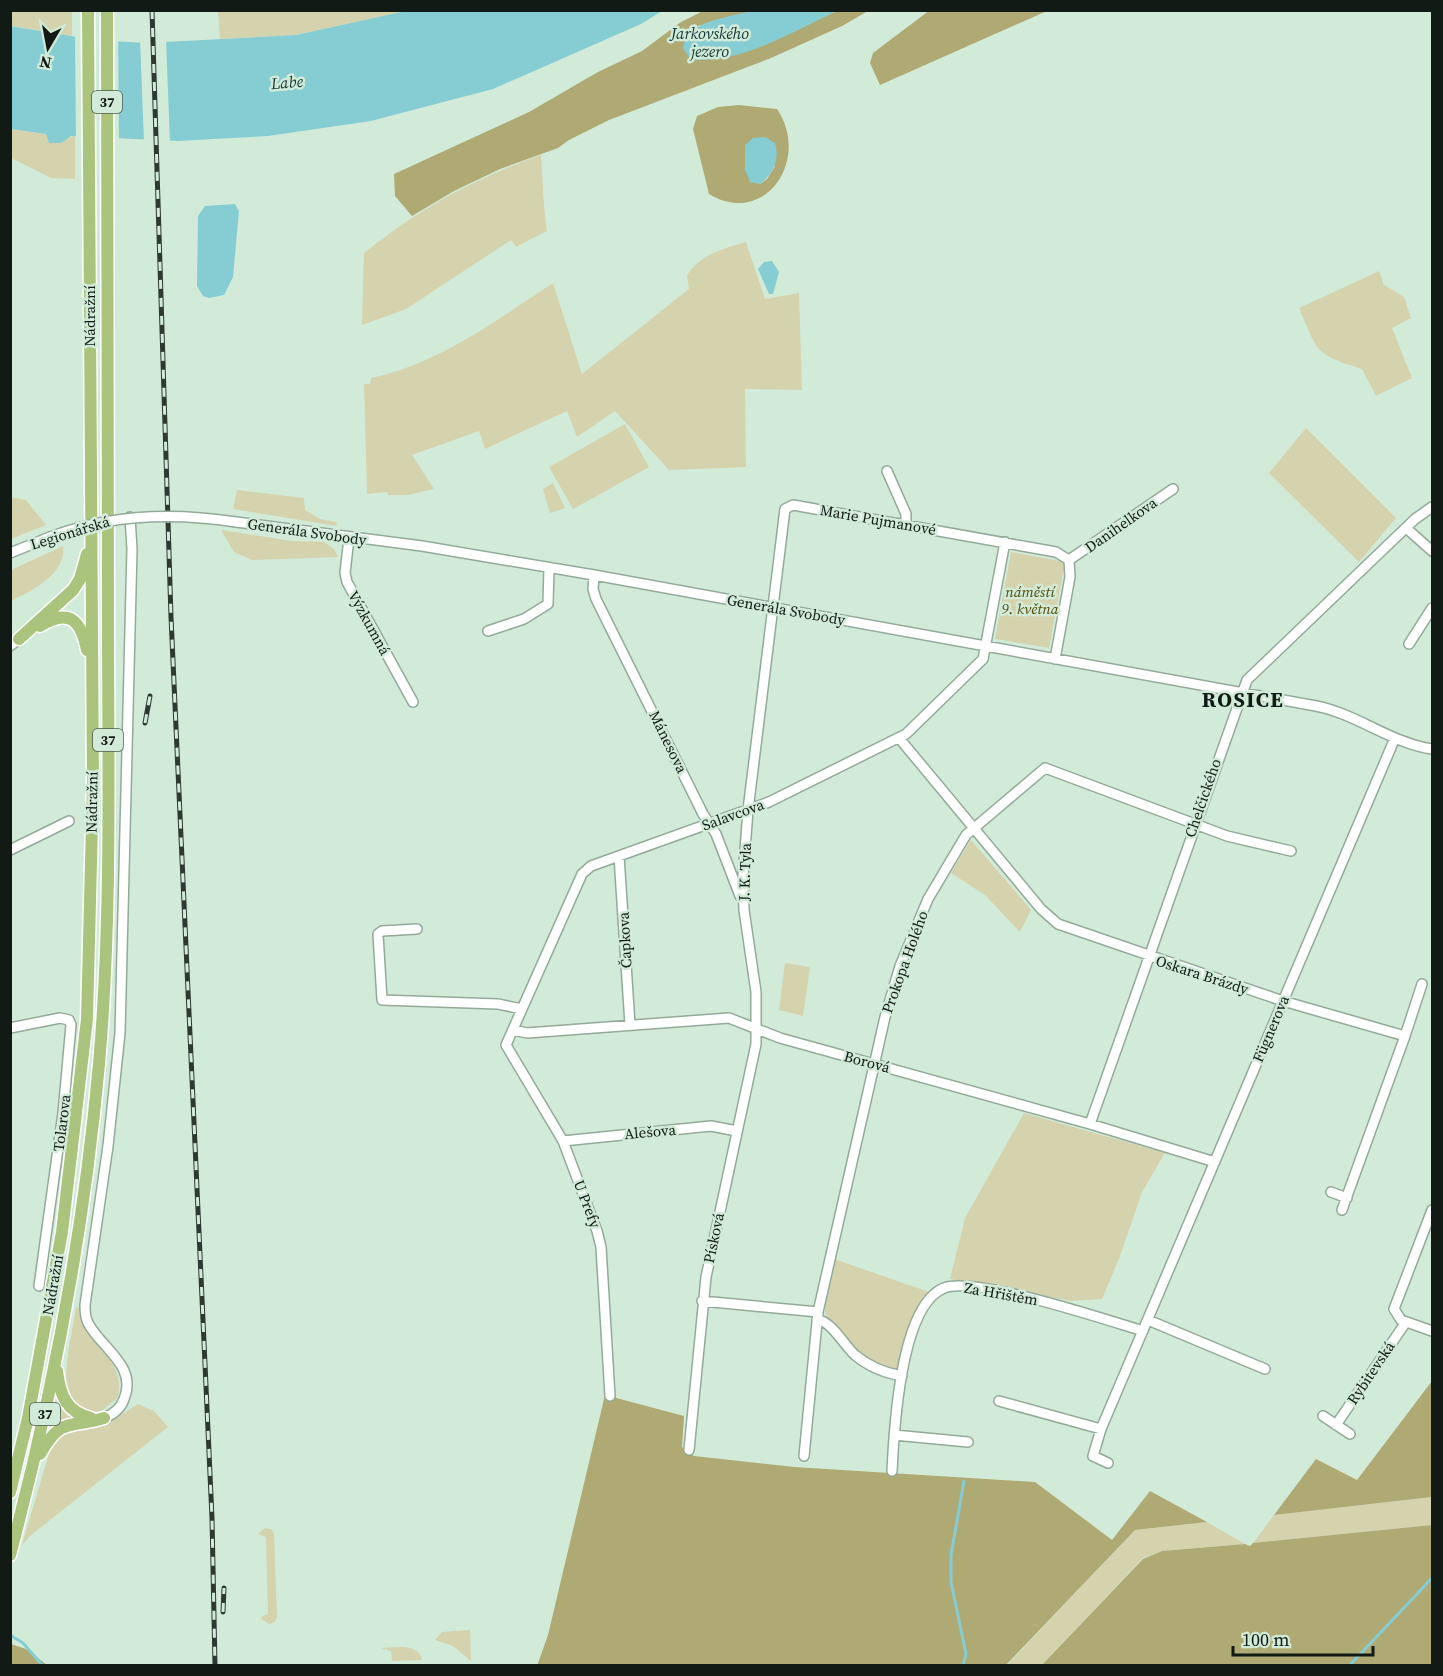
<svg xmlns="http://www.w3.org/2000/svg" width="1443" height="1676" font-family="'Source Serif 4',serif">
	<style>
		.green { fill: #d5d2ae }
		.forest { fill: #afa974; fill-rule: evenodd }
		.water { fill: #86cdd3 }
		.pier { fill: #d2ebd8 }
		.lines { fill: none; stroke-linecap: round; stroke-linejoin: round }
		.stream { stroke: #86cdd3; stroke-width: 3 }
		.minor-casing { stroke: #93aa99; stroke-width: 12 }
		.major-casing { stroke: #fff; stroke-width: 15 }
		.minor { stroke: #fff; stroke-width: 9 }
		.major { stroke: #aac47d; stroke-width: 12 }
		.rail-casing { stroke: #2e3931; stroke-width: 5 }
		.rail { stroke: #d2ebd8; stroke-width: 3; stroke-dasharray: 9; stroke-linecap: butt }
		.minor-bridge-casing { stroke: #93aa99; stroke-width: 12; stroke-linecap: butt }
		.minor-bridge { stroke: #fff; stroke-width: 9 }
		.labels { text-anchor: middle; stroke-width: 5; stroke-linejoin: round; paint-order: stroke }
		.shield { fill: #d2ebd8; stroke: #4b594f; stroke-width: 1.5 }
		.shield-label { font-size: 14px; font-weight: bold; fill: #111a14 }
		.street-label { font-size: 15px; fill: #111a14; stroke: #d2ebd8 }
		.park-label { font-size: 15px; font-style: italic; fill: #504906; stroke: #d2ebd8 }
		.water-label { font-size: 16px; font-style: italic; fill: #123538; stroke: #d2ebd8 }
		.district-label { font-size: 21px; font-weight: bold; letter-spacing: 1.5px; fill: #111a14; stroke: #d2ebd8 }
	</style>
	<rect width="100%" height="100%" fill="#d2ebd8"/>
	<!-- green -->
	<path class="green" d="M10,11H72V36L11,26Z
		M218,11H406L296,35L220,39Z
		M10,129L46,134L49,142L75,136V179L51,178L11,158Z
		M541,155C543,181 543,205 547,231L516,247L511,240L406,309L362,325L364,253C418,209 475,178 541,155Z
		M746,242L765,299L799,293L802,390L745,389L746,467L669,470L615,411L577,437L567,411L485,449L479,431L412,455L434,489L408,495H388L387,492L367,494L364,384H370L371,378C440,363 495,321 553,283L582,374L689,289L687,276C698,255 725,248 746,242Z
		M1379,271L1384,285L1404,297L1411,318L1392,328L1412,378L1376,396L1362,369C1315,354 1318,353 1299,308Z
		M625,424L649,467L573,509L549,467Z
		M1306,428L1396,518L1359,562L1269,473Z
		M553,483L565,508L550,513L543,489Z
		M237,490L304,498L305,510L320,519L336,522L337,526L233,509Z
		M11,497L26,500L46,525L11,539Z
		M221,530L292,541L324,542L334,549L338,557L252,560L234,552Z
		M63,546C67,574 31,591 11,601V570Z
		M1011,552L1065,562L1049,648L995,639Z
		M971,840L1031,910L1020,932L985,895L951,873Z
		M785,963L810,967L803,1016L779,1010Z
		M1024,1113L1165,1153L1142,1192L1119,1259L1102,1299L1071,1301L950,1279L965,1218Z
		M834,1259L932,1293L896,1369C875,1372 827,1331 825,1310C823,1294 831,1274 834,1259Z
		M76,1307L79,1308C81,1344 130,1360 117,1398L102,1411C45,1421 73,1337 76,1307Z
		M57,1397L76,1418L50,1430Z
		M138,1404L154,1411L168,1427L31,1535L22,1545L53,1440L61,1432L108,1423Z
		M1432,1497V1525L1253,1543L1274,1515Z
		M1207,1522L1245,1544L1162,1551L1143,1558L1042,1665L1006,1666L1135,1530Z
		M265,1528L271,1529L274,1533L277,1617L275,1622L269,1624L261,1619L262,1616L268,1614L266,1537L258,1534Z
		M470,1630L471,1661L453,1646L435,1640L442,1632Z
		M381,1648C396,1648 418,1642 422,1660L392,1661L391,1651Z"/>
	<!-- forest -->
	<path class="forest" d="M930,10H1047V11L880,85L870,63L873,53Z
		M703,11H754L694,27L779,37L837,11H868L842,26L771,58L609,120L569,140L558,148L500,169L454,191L412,216L395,196L394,174L529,112L598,72L642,51L681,22Z
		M739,105L777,109C811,159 765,228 709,194L693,129L697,116L718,107ZM745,145L775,166L767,179L760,184L745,169Z
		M1432,1381V1497L1274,1515L1316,1459L1357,1480Z
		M605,1395L684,1416L682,1447L694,1456L794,1467L1035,1482L1112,1540L1150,1491L1207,1522L1135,1530L1006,1665L537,1666L548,1635Z
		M1432,1525V1665H1042L1143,1559L1162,1551L1245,1544L1250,1546L1253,1543Z
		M11,1644L26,1649L47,1665H11Z"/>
	<!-- water -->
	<path class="water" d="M754,10H837V11C794,31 739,65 690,59L683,48C687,19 730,18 754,10Z
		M406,11H662L641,24L493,89L371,121L268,136L178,141L71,136L61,143H49L46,134L11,129L10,26L95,40L146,43L296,35Z
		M765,137L775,143C780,160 773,174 760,184L750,182L745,169V145L753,138Z
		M235,204L239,211L233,277L224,295L209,298L203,296L197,286L198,216L205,206Z
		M772,261L779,272L773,294H769L758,269L764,262Z"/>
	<!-- pier -->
	<path class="pier" d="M75,34L118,38L119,141L76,139Z
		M140,39H166L170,144L144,142Z"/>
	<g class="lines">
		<!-- stream -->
		<path class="stream" d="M10,1635L23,1643L43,1666
			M963,1666L966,1654L951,1582V1555L964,1481
			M1349,1666L1432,1578"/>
		<defs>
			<path id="minor" d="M887,471L906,514V524
				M236,522L422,546L594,575L1316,706C1357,714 1391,743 1432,749
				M1406,528L1432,551
				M349,538L345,573L347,582L413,702
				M10,553L50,537
				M1069,560L1173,489
				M594,575L593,589L596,599L703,814L716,834L740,896
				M488,631L524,619L548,604L549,568
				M1409,644L1432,608
				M10,646L19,639
				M1055,659L1070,577L1069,560
				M899,738L1041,909L1058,924L1283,1001L1405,1036L1342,1210
				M10,850L69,821
				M619,856L630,1025
				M417,929L382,931L378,934L382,1000L498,1004L522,1009
				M10,1028L60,1018L69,1020L71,1025L63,1113L39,1286
				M513,1030L527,1033L729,1018L780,1038L1090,1124L1215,1162
				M1405,1036L1422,984
				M1090,1124L1247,680L1415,519L1432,507
				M563,1141L711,1126L737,1131
				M1331,1192L1347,1198
				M1432,1210L1394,1309L1401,1320L1432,1331
				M702,1301L818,1312
				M817,1319C833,1323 843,1344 855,1355C868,1366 885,1373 902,1376
				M1148,1320L1265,1369
				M610,1396L601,1247L597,1231L563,1141L506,1045L582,874L591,866L769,802L906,734L983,659L1005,542
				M999,1401L1101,1429
				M1323,1416L1350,1434
				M104,1418C114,1414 121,1408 124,1399C138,1366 101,1348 88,1323C85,1317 85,1311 85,1305L108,1146L120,1033L132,549L130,517
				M1336,1425L1406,1322
				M894,1435L968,1442
				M689,1450L706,1277L756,1044V992L744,910L743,876L748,810L785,509L793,505L1056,552L1069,560
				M804,1456L818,1312L885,1017L900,966L928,899L966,835L1045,768L1227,836L1291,851
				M1108,1463L1093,1456L1101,1429L1395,738
				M892,1471C894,1429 900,1306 944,1288C975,1276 1107,1320 1143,1331"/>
			<path id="major" d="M40,626C69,608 81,620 87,650
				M19,639L73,590L80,579L87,554
				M57,1371C60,1395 66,1412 91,1418
				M40,1454C62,1416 68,1429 104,1418
				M10,1492L28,1418L62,1232L87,1019L93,784L88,10
				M10,1555C53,1394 84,1230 99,1064C112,916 108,767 108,619C107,416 107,213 107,10"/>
		</defs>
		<!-- minor casing -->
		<use href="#minor" class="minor-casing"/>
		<!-- major casing -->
		<use href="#major" class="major-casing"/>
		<!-- minor -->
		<use href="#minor" class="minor"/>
		<!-- major -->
		<use href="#major" class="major"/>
		<defs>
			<path id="rail" d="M152,10L171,617L212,1518L215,1666
				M145,723L150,696
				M223,1612L224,1588"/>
		</defs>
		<!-- rail casing -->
		<use href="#rail" class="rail-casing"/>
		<!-- rail -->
		<use href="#rail" class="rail"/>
		<defs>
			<path id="minor-bridge" d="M50,537C110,514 172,512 236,522"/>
		</defs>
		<!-- minor-bridge casing -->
		<use href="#minor-bridge" class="minor-bridge-casing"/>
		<!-- minor-bridge -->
		<use href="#minor-bridge" class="minor-bridge"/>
	</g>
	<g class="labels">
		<!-- shield labels -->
		<g class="shield">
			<rect x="92" y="91" width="30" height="22" rx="4.5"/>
			<rect x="93" y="729" width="30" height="22" rx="4.5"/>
			<rect x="30" y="1403" width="30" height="22" rx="4.5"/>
		</g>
		<g class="shield-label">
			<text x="107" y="107">37</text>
			<text x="108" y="745">37</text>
			<text x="45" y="1419">37</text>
		</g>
		<!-- street labels -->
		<g class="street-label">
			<text transform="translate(90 316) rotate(-90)" y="5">Nádražní</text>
			<text transform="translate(878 520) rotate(10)" y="5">Marie Pujmanové</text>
			<text transform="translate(1121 525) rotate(-35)" y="5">Danihelkova</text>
			<text transform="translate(307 532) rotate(8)" y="5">Generála Svobody</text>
			<text transform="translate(70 533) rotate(-17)" y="5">Legionářská</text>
			<text transform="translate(786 610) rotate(10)" y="5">Generála Svobody</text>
			<text transform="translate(369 623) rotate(61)" y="5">Výzkumná</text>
			<text transform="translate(668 742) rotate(64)" y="5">Mánesova</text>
			<text transform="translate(1203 798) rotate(-71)" y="5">Chelčického</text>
			<text transform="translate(92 802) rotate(-89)" y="5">Nádražní</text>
			<text transform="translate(733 815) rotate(-20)" y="5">Salavcova</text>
			<text transform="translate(745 872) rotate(-88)" y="5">J. K. Tyla</text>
			<text transform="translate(625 940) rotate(-93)" y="5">Čapkova</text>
			<text transform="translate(905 962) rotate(-70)" y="5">Prokopa Holého</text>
			<text transform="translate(1202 975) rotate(18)" y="5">Oskara Brázdy</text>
			<text transform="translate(1271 1029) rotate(-67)" y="5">Fügnerova</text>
			<text transform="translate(867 1062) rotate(15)" y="5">Borová</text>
			<text transform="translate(62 1123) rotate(-83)" y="5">Tolarova</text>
			<text transform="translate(650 1132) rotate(-5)" y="5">Alešova</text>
			<text transform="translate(587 1204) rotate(69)" y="5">U Prefy</text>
			<text transform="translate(714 1238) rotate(-78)" y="5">Písková</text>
			<text transform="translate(53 1285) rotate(-80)" y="5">Nádražní</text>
			<text transform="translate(1001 1294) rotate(10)" y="5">Za Hřištěm</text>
			<text transform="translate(1371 1373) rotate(-56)" y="5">Rybitevská</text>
		</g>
		<!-- park labels -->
		<g class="park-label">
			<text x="1030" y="597">náměstí<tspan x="1030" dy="17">9. května</tspan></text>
		</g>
		<!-- water labels -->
		<g class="water-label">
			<text x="710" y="39">Jarkovského<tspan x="710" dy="18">jezero</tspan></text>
			<text transform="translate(287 82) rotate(-5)" y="6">Labe</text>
		</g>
		<!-- district labels -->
		<g class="district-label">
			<text x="1243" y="707">ROSICE</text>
		</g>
	</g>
	<!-- border -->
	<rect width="1443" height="1676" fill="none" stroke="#111a14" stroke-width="24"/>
	<!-- north arrow -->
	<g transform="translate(48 48) rotate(190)" stroke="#d2ebd8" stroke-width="4.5" paint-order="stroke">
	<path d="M0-4.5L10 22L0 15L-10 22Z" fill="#111a14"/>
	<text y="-9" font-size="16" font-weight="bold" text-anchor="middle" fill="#111a14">N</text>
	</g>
	<!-- scale -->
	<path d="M1233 1646v9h140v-9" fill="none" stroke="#111a14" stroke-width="3"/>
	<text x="1242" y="1646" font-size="18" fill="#111a14" stroke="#d2ebd8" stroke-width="4.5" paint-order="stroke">100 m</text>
</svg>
